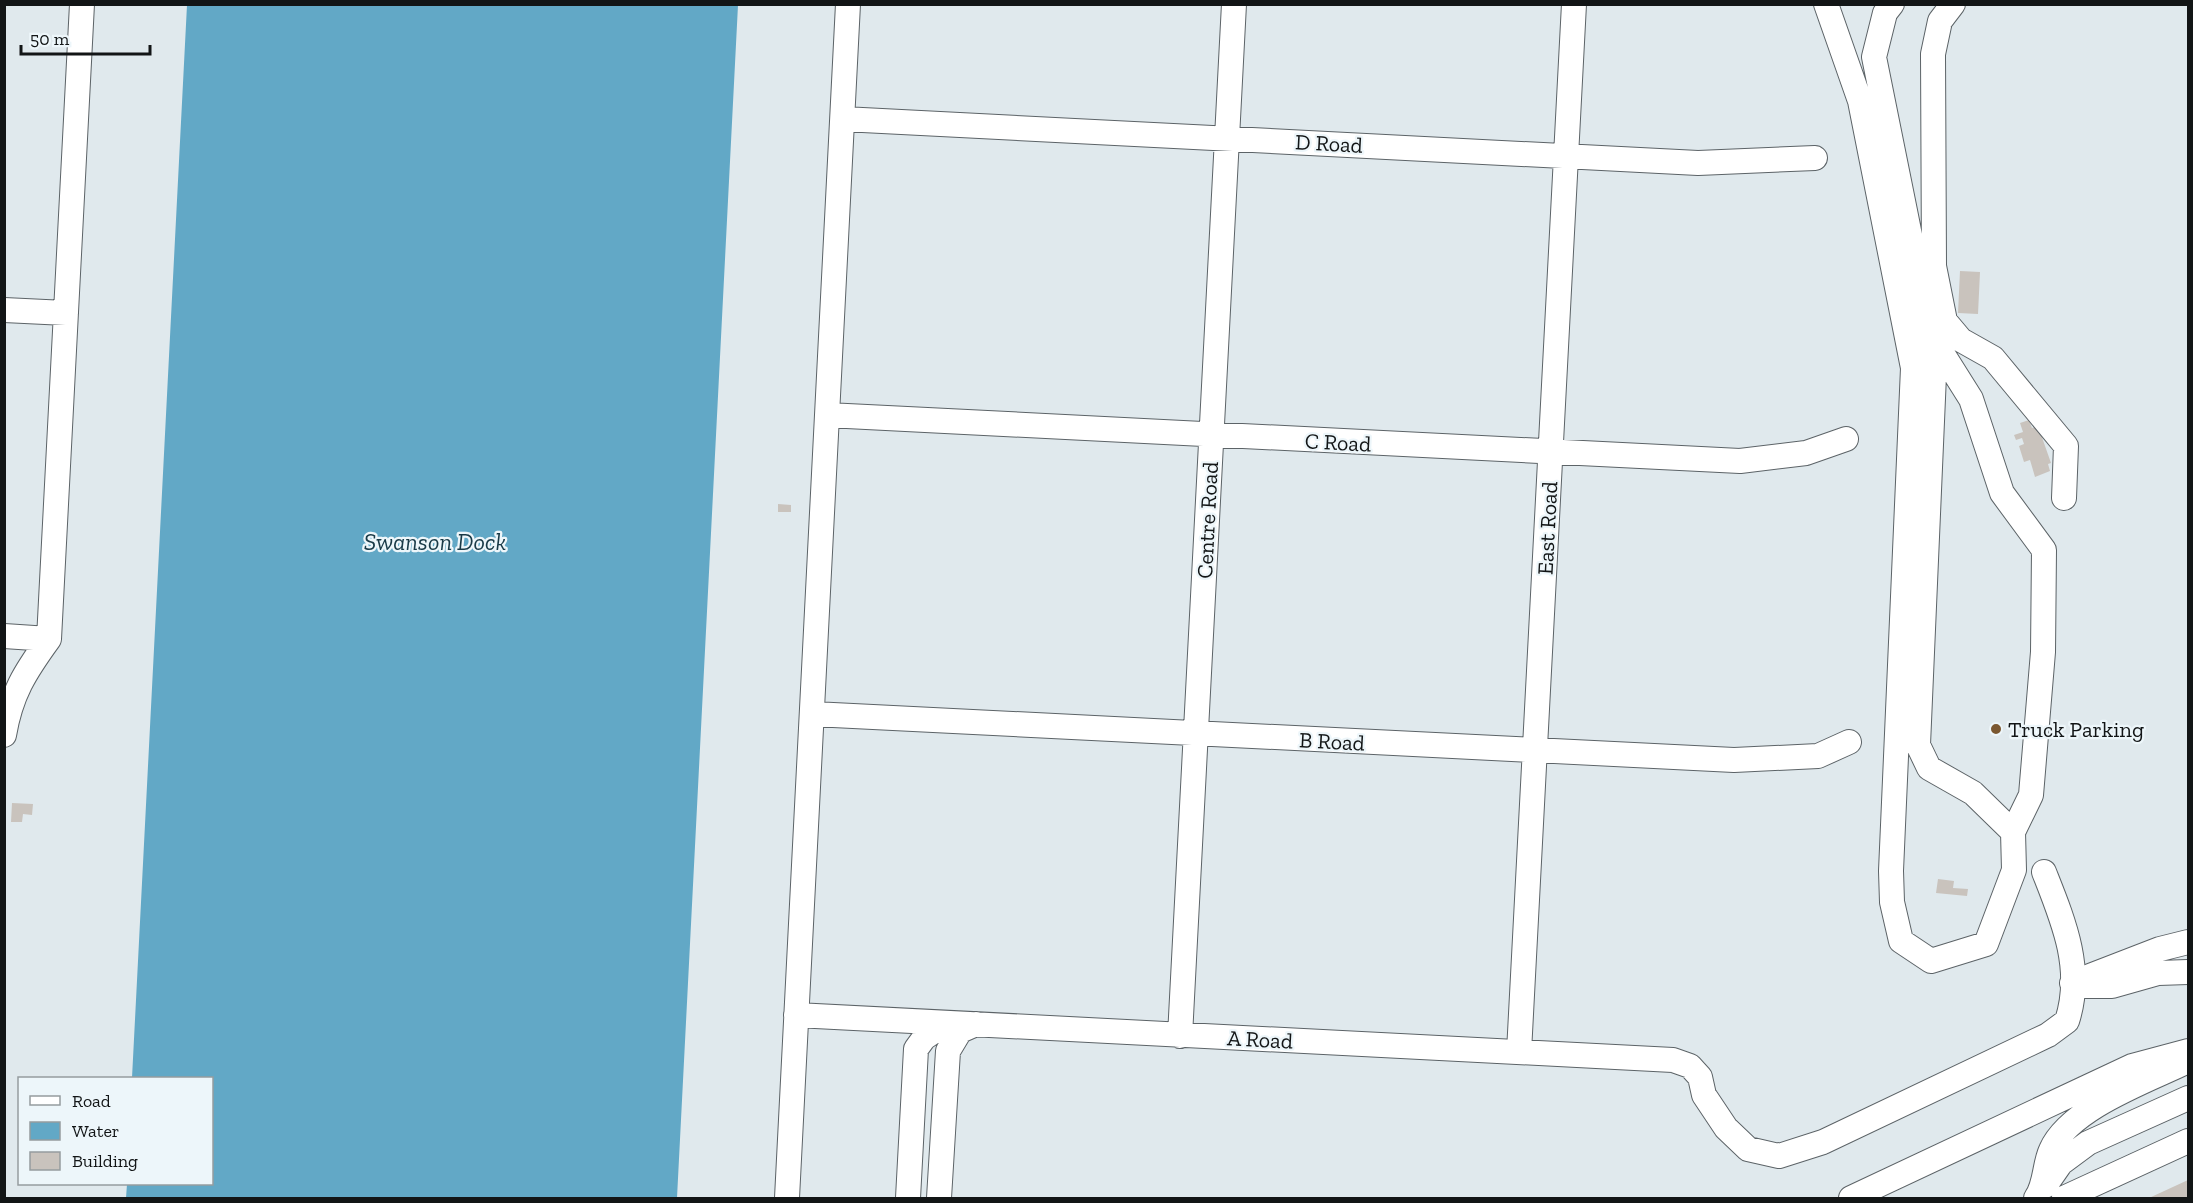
<svg xmlns="http://www.w3.org/2000/svg" width="2193" height="1203" font-family="'Zilla Slab',serif">
	<style>
		.water { fill: #62a8c6 }
		.building { fill: #c9c3bd }
		.lines { fill: none; stroke-linecap: round; stroke-linejoin: round }
		.minor-casing { stroke: #5c6367; stroke-width: 26 }
		.minor { stroke: #fff; stroke-width: 24 }
		.poi-dot { fill: #7a5730; stroke: #edf6fa; stroke-width: 2 }
		.labels { text-anchor: middle; stroke-width: 4.5; stroke-linejoin: round; paint-order: stroke }
		.street-label { font-size: 22px; fill: #121516; stroke: #edf6fa }
		.poi-label { font-size: 22px; fill: #121516; stroke: #edf6fa; text-anchor: start }
		.water-label { font-size: 24px; font-style: italic; fill: #193a47; stroke: #edf6fa }
	</style>
	<rect width="100%" height="100%" fill="#e0e9ed"/>
	<!-- water -->
	<path class="water" d="M187,5H738L677,1198H126L127,1184H212V1078H132Z"/>
	<!-- building -->
	<path class="building" d="M1960,271L1980,272L1978,314L1958,313Z
		M2029,420L2032,428L2038,426L2051,463L2048,464L2050,471L2035,477L2030,460L2024,462L2019,446L2024,444L2022,438L2016,440L2014,435L2023,432L2020,423Z
		M778,504L791,505V512H778Z
		M12,803L33,804L32,815L23,814L22,822H11Z
		M1938,879L1954,881L1953,888L1968,889L1967,896L1936,893Z
		M2188,1180V1198H2149Z"/>
	<g class="lines">
		<defs>
			<path id="minor" d="M1826,4L1860,101L1913,368L1891,871L1892,902L1901,941L1931,961L1986,944L2014,870L2013,832L1973,793L1929,768L1918,745L1934,375L1930,335L1874,57L1885,13L1892,4
				M1953,4L1940,21L1933,54L1934,266L1945,321L1961,340L1993,358L2066,446L2064,498
				M843,119L1698,163L1815,158
				M4,310L66,313
				M1932,337L1971,399L2002,493L2044,550L2043,652L2031,795L2013,832
				M827,415L1740,461L1806,453L1846,439
				M4,636L49,639
				M813,714L1734,760L1818,756L1849,742
				M4,735C11,694 25,672 49,639L82,4
				M2072,983L2160,949L2188,942
				M2079,986H2112L2158,973L2188,972
				M796,1015L1673,1060L1690,1066L1700,1077L1704,1095L1726,1128L1748,1149L1779,1156L1823,1142L2048,1035L2067,1021C2084,969 2063,920 2044,872
				M1180,1036L1234,4
				M1519,1052L1574,4
				M2045,1186L2061,1163L2088,1143L2188,1098
				M787,1198L848,4
				M908,1198L916,1049L924,1038L946,1023
				M939,1198L948,1051L960,1031L976,1024
				M1851,1198L2132,1066L2188,1051
				M2036,1198C2046,1184 2044,1165 2051,1150C2069,1109 2144,1082 2184,1063
				M2064,1198L2188,1141"/>
		</defs>
		<!-- minor casing -->
		<use href="#minor" class="minor-casing"/>
		<!-- minor -->
		<use href="#minor" class="minor"/>
	</g>
	<!-- markers -->
	<circle class="poi-dot" cx="1996" cy="729" r="6"/>
	<g class="labels">
		<!-- street labels -->
		<g class="street-label">
			<text transform="translate(1329 143) rotate(3)" y="8">D Road</text>
			<text transform="translate(1338 442) rotate(3)" y="8">C Road</text>
			<text transform="translate(1207 520) rotate(-87)" y="8">Centre Road</text>
			<text transform="translate(1547 528) rotate(-87)" y="8">East Road</text>
			<text transform="translate(1332 741) rotate(3)" y="8">B Road</text>
			<text transform="translate(1260 1039) rotate(3)" y="8">A Road</text>
		</g>
		<!-- poi labels -->
		<g class="poi-label">
			<text x="2008" y="737">Truck Parking</text>
		</g>
		<!-- water labels -->
		<g class="water-label">
			<text x="435" y="550">Swanson Dock</text>
		</g>
	</g>
	<!-- border -->
	<rect width="2193" height="1203" fill="none" stroke="#121516" stroke-width="12"/>
	<!-- legend -->
	<rect x="18" y="1077" width="195" height="108" fill="#edf6fa" stroke="#959c9f" stroke-width="1.5"/>
	<rect x="30" y="1096" width="30" height="9" fill="#ffffff" stroke="#959c9f" stroke-width="1.5"/>
	<text x="72" y="1107" font-size="18" fill="#121516">Road</text>
	<rect x="30" y="1122" width="30" height="18" fill="#62a8c6" stroke="#959c9f" stroke-width="1.5"/>
	<text x="72" y="1137" font-size="18" fill="#121516">Water</text>
	<rect x="30" y="1152" width="30" height="18" fill="#c9c3bd" stroke="#959c9f" stroke-width="1.5"/>
	<text x="72" y="1167" font-size="18" fill="#121516">Building</text>
	<!-- scale -->
	<path d="M21 45v9h129v-9" fill="none" stroke="#121516" stroke-width="3"/>
	<text x="30" y="45" font-size="18" fill="#121516" stroke="#edf6fa" stroke-width="4.5" paint-order="stroke">50 m</text>
</svg>
